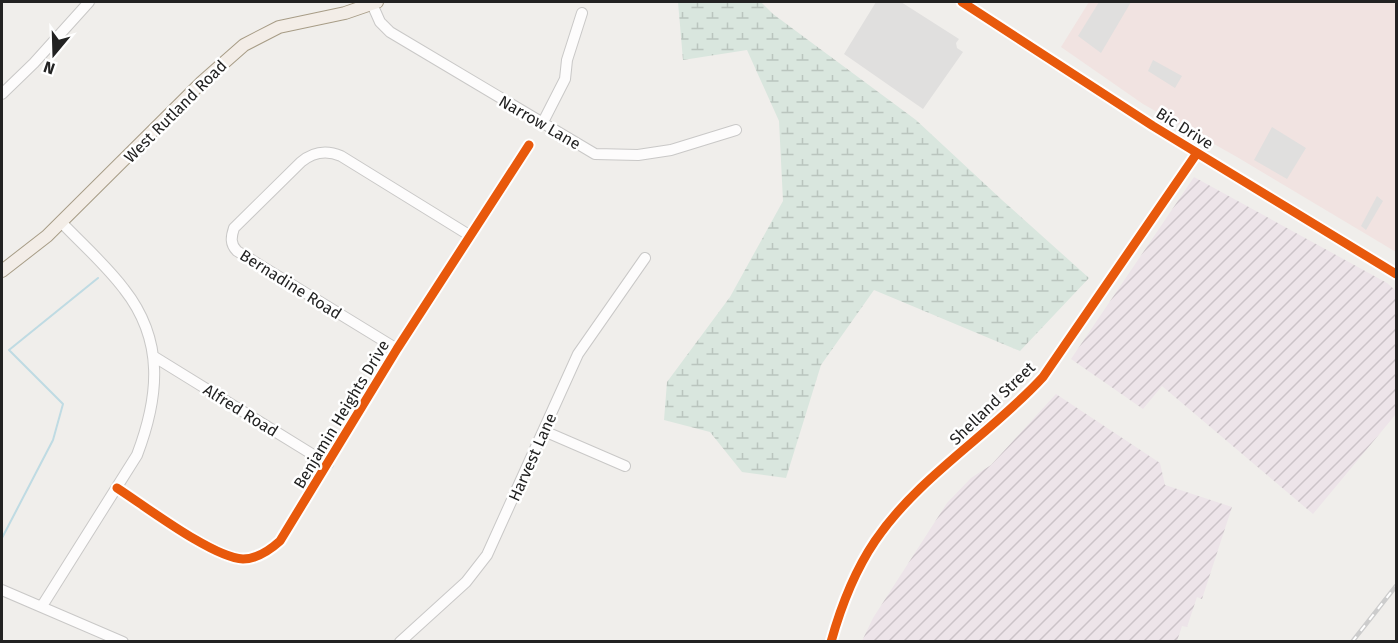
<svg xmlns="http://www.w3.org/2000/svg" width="1398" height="643" font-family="'Fira Sans',sans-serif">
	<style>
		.commercial { fill: #f1e3e1 }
		.industrial { fill: url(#industrial-furrows) }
		.wetland { fill: url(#wetland-marsh) }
		.parking { fill: #e0dfde }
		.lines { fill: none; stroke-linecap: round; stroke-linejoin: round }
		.stream { stroke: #bfdbe3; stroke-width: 2 }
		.minor-casing { stroke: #c9c8c7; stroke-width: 12 }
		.major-casing { stroke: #a79c86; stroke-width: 14 }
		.minor { stroke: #fdfcfc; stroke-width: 10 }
		.major { stroke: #f3ede7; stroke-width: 12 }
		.rail-casing { stroke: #ccc; stroke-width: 4.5 }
		.rail { stroke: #fff; stroke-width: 2; stroke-dasharray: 7; stroke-linecap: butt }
		.cycleway-casing { stroke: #fff; stroke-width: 13 }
		.cycleway { stroke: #e8590c; stroke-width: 9 }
		.labels { text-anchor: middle; stroke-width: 5; stroke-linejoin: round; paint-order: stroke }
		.street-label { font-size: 16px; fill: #222; stroke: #fff }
	</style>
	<defs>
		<pattern id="industrial-furrows" width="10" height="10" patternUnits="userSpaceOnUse" patternTransform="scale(1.5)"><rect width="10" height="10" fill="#ede4e9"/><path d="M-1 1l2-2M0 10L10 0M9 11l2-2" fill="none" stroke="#cbc3c8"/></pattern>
		<pattern id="wetland-marsh" width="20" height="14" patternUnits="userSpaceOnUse" patternTransform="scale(1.5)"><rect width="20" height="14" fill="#d9e6de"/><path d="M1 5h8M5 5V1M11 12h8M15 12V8" fill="none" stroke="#bac5be"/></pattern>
	</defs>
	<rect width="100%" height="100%" fill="#f0eeeb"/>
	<!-- commercial -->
	<path class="commercial" d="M1089,2H1396V252L1237,157L1143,104L1061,47Z"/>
	<!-- industrial -->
	<path class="industrial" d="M1194,177L1387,283L1396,291V414L1313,514L1162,386L1143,409L1071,359Z
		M1056,394L1160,463L1165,485L1232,507L1202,599L1197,597L1187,627L1182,626L1177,641H862L873,618L947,503L971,478L991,465Z"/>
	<!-- wetland -->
	<path class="wetland" d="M678,2H761L773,14L916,120L1002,200L1089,278L1020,351L874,290L821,365L786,478L742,472L710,432L664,420L667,382L730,297L783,201L779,121L747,50L683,60Z"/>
	<!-- parking -->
	<path class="parking" d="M876,2H901L959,39L956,43L957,48L963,52L923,109L844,54Z
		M1099,2H1131L1101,53L1078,36Z
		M1153,60L1182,76L1175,88L1148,71Z
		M1272,127L1306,148L1287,179L1254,160Z
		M1377,196L1383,201L1366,230L1361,226Z"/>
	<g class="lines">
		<!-- stream -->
		<path class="stream" d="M2,538L53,440L63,404L9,350L98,278"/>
		<defs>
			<path id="minor" d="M962,2L1153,126L1396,274
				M372,4L380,22L390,32L595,154L638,155L671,150L736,130
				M2,94L34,63L89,2
				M542,124L565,79L567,60L582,13
				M397,349L237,251C230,244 231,237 234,228L301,162C313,152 327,150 341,156L469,235
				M153,356L328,464
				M544,431L625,466
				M117,488C145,506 213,558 243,559C258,559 270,550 280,541L397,349L529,145
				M2,590L123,642
				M42,606L137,455C159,397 165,341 124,289C106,265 82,244 61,222
				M400,642L466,582L487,555L578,354L645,258
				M831,642C841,606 854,572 875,541C919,476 991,434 1043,377L1197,153"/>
			<path id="major" d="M2,271L47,236L202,82L244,45L279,27L345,13L377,2"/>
		</defs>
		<!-- minor casing -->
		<use href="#minor" class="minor-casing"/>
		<!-- major casing -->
		<use href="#major" class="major-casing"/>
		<!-- minor -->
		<use href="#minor" class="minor"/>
		<!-- major -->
		<use href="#major" class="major"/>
		<defs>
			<path id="rail" d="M1352,642L1396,586"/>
		</defs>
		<!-- rail casing -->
		<use href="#rail" class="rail-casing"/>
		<!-- rail -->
		<use href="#rail" class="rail"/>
		<defs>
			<path id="cycleway" d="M962,2L1153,126L1396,274
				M117,488C145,506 213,558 243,559C258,559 270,550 280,541L397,349L529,145
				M831,642C841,606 854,572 875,541C919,476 991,434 1043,377L1197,153"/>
		</defs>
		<!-- cycleway casing -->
		<use href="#cycleway" class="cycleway-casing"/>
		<!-- cycleway -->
		<use href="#cycleway" class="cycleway"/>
	</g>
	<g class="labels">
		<!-- street labels -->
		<g class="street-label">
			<text transform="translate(175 111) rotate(-45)" y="6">West Rutland Road</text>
			<text transform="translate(540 122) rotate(30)" y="6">Narrow Lane</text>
			<text transform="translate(1185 128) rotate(32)" y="6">Bic Drive</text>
			<text transform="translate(291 284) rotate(32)" y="6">Bernadine Road</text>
			<text transform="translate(992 403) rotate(-44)" y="6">Shelland Street</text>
			<text transform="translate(241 410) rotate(32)" y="6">Alfred Road</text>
			<text transform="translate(341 414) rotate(-59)" y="6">Benjamin Heights Drive</text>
			<text transform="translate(532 457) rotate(-66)" y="6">Harvest Lane</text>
		</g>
	</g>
	<!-- border -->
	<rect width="1398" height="643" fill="none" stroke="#222222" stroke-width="6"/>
	<!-- north arrow -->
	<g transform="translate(54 54) rotate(199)" stroke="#ffffff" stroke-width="4.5" paint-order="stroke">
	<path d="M0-4.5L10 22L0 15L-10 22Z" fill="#222222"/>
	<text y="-9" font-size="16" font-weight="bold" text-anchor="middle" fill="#222222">N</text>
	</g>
</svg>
